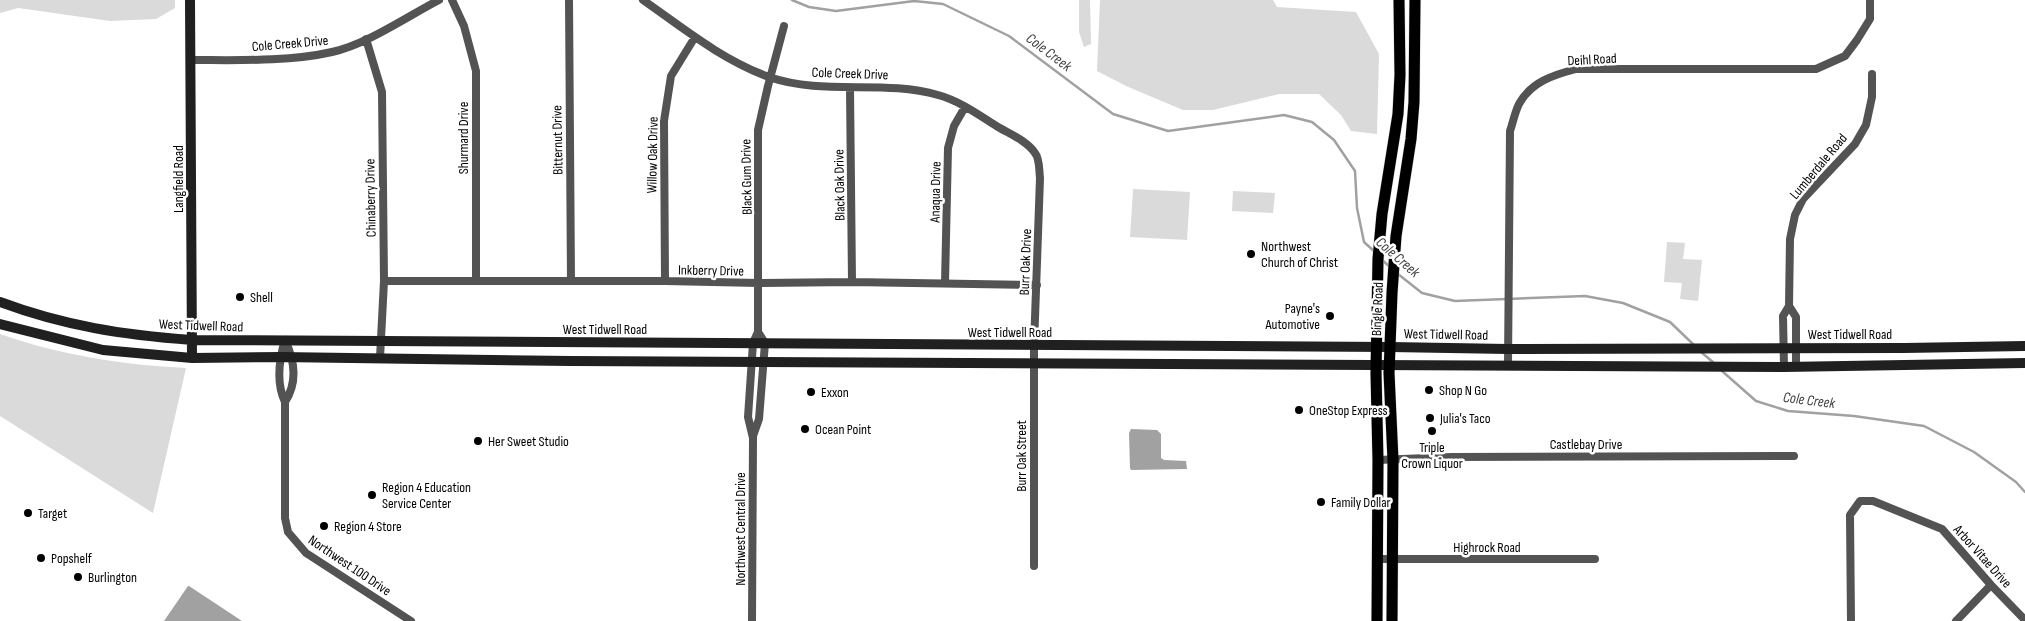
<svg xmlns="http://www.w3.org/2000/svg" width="2025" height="621" font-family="'Sofia Sans Condensed',sans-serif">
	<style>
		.green { fill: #dadada }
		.water { fill: #a1a1a1 }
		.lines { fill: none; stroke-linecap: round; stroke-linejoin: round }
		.stream { stroke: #a1a1a1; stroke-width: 2.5 }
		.primary-casing { stroke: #dbdbdb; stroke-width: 12 }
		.street { stroke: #535353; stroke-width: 8 }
		.secondary { stroke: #202020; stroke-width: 10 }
		.primary { stroke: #000; stroke-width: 11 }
		.poi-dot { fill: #000; stroke: #fff; stroke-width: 2 }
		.labels { text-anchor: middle; stroke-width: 5; stroke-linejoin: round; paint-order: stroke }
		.street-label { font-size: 14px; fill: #000; stroke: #fff }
		.poi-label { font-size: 14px; fill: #000; stroke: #fff; text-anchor: start }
		.water-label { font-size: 15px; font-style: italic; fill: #424242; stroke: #fff }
	</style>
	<rect width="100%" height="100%" fill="#fff"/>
	<!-- green -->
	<path class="green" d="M0,0H175V8L156,19L110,21L18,8L0,13Z
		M1079,0H1090L1091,44L1084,47L1079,32Z
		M1100,0H1273L1277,7L1356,12L1379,54L1377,134L1351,131L1341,115L1319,94H1279L1213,110H1183L1126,86L1097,71Z
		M1133,189L1190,192L1187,240L1130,237Z
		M1233,191L1275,193L1273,213L1232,211Z
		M1667,242L1685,243L1683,259L1702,260L1698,301L1680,299L1682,283L1664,282Z
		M0,334C59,355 124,365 186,368L153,513L0,416Z"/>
	<!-- water -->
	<path class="water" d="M1131,429L1157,430L1161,434V458L1164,460L1186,461L1187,469L1131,470L1130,468L1129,433Z
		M188,586H189L242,621H164Z"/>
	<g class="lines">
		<!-- stream -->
		<path class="stream" d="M792,0L809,7L836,11L914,1L943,4L1009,36L1113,114L1168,131L1284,115L1312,122L1334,140L1355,171L1357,208L1364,242L1376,253
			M1381,259L1390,267
			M1398,274L1422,293L1455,301L1585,296L1623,303L1670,322L1694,345
			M1701,352L1714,363
			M1722,371L1756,401L1788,411L1854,416L1924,426L1974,452L2016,482L2025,492"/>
		<defs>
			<path id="primary" d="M1377,621L1378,460L1376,373L1378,259L1382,214L1398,114L1400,75L1399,0
				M1392,621L1393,460L1389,373L1392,293L1396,236L1411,139L1414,102L1415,0"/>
		</defs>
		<!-- primary casing -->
		<use href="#primary" class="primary-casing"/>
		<!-- street -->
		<path class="street" d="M452,0L464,26L476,71V281
			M569,0L571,281
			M643,0C683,28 722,60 769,77C824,96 883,79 938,95C960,101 979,115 998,127C1010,134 1027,141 1035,153C1040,159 1039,171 1040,178L1034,346V566
			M366,39L382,92L384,281L380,358
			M191,60C236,60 288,62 332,52C366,45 408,16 439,0
			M850,88L852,282
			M384,281H665L759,283L852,282L1037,285
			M665,281L664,121L671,76L695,37
			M945,283L948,148L954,126L965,107
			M1789,306L1796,317V367
			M285,340C279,360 276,383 285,402V518L288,532L306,553L411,621
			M1508,365L1510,131C1513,122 1515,112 1519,104C1531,82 1553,75 1576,69H1816L1845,56L1857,40L1870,19V0
			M1784,367L1783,316L1789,306L1790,239L1795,215L1803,199L1855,144L1866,125L1872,97V74
			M285,402C298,382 295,361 285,340
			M753,436L759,419L765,343L758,332
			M1378,460L1452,457L1794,456
			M1378,559H1595
			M752,621L753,438L748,417L753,343L758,332V130L768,86L784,26
			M1851,621L1850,515L1860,501H1873L1942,529L1991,585L2025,620
			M1956,621L1991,585"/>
		<!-- secondary -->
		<path class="secondary" d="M190,0L192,358
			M0,302C64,326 124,335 192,340L1390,347L1508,349L1904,348L2025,346
			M0,324L103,350L192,358L280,357L571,361L1784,367L2025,363"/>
		<!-- primary -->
		<use href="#primary" class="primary"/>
	</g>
	<!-- markers -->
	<g class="poi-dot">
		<circle cx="1251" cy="254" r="5"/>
		<circle cx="240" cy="297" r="5"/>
		<circle cx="1330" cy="316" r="5"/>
		<circle cx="1429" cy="390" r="5"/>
		<circle cx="811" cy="392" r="5"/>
		<circle cx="1299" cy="410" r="5"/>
		<circle cx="1430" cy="418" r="5"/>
		<circle cx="805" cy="429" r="5"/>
		<circle cx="1432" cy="431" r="5"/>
		<circle cx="478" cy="441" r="5"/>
		<circle cx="372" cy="495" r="5"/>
		<circle cx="1321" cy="502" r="5"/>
		<circle cx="28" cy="513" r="5"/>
		<circle cx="324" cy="526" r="5"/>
		<circle cx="41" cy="558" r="5"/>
		<circle cx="78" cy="577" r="5"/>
	</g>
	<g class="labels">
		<!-- street labels -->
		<g class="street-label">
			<text transform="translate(290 43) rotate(-5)" y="5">Cole Creek Drive</text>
			<text transform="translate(1592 59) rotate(-3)" y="5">Deihl Road</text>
			<text transform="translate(850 73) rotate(2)" y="5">Cole Creek Drive</text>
			<text transform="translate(463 138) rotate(-90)" y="5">Shurmard Drive</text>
			<text transform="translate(557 140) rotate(-91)" y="5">Bitternut Drive</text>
			<text transform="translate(652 155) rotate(-89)" y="5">Willow Oak Drive</text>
			<text transform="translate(1818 166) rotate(-50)" y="5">Lumberdale Road</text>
			<text transform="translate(746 177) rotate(-91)" y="5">Black Gum Drive</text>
			<text transform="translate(178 179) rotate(-90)" y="5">Langfield Road</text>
			<text transform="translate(839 185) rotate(-91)" y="5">Black Oak Drive</text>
			<text transform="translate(935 192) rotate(-89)" y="5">Anaqua Drive</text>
			<text transform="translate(370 198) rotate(-91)" y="5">Chinaberry Drive</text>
			<text transform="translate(1025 262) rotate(-88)" y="5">Burr Oak Drive</text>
			<text transform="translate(711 270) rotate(1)" y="5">Inkberry Drive</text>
			<text transform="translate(1377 309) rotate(-88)" y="5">Bingle Road</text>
			<text transform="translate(201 325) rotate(2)" y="5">West Tidwell Road</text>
			<text x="605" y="334">West Tidwell Road</text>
			<text x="1010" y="337">West Tidwell Road</text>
			<text transform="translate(1446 334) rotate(1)" y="5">West Tidwell Road</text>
			<text x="1850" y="339">West Tidwell Road</text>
			<text x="1586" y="449">Castlebay Drive</text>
			<text transform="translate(1021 456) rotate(-90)" y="5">Burr Oak Street</text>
			<text transform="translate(740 529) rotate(-90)" y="5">Northwest Central Drive</text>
			<text x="1487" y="552">Highrock Road</text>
			<text transform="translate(1983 556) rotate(48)" y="5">Arbor Vitae Drive</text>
			<text transform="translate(350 565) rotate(34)" y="5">Northwest 100 Drive</text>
		</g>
		<!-- poi labels -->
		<g class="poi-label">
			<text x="1261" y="251">Northwest<tspan x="1261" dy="16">Church of Christ</tspan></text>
			<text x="250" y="302">Shell</text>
			<text x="1320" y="313" text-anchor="end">Payne's<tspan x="1320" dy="16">Automotive</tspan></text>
			<text x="1439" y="395">Shop N Go</text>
			<text x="821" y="397">Exxon</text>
			<text x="1309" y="415">OneStop Express</text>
			<text x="1440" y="423">Julia's Taco</text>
			<text x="815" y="434">Ocean Point</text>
			<text x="488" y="446">Her Sweet Studio</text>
			<text x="1432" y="452" text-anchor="middle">Triple<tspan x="1432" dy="16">Crown Liquor</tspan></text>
			<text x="382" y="492">Region 4 Education<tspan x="382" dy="16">Service Center</tspan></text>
			<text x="1331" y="507">Family Dollar</text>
			<text x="38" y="518">Target</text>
			<text x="334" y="531">Region 4 Store</text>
			<text x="51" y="563">Popshelf</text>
			<text x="88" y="582">Burlington</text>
		</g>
		<!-- water labels -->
		<g class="water-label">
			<text transform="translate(1049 52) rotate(37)" y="5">Cole Creek</text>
			<text transform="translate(1398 257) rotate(41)" y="5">Cole Creek</text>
			<text transform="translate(1809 400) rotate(7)" y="5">Cole Creek</text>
		</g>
	</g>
</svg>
